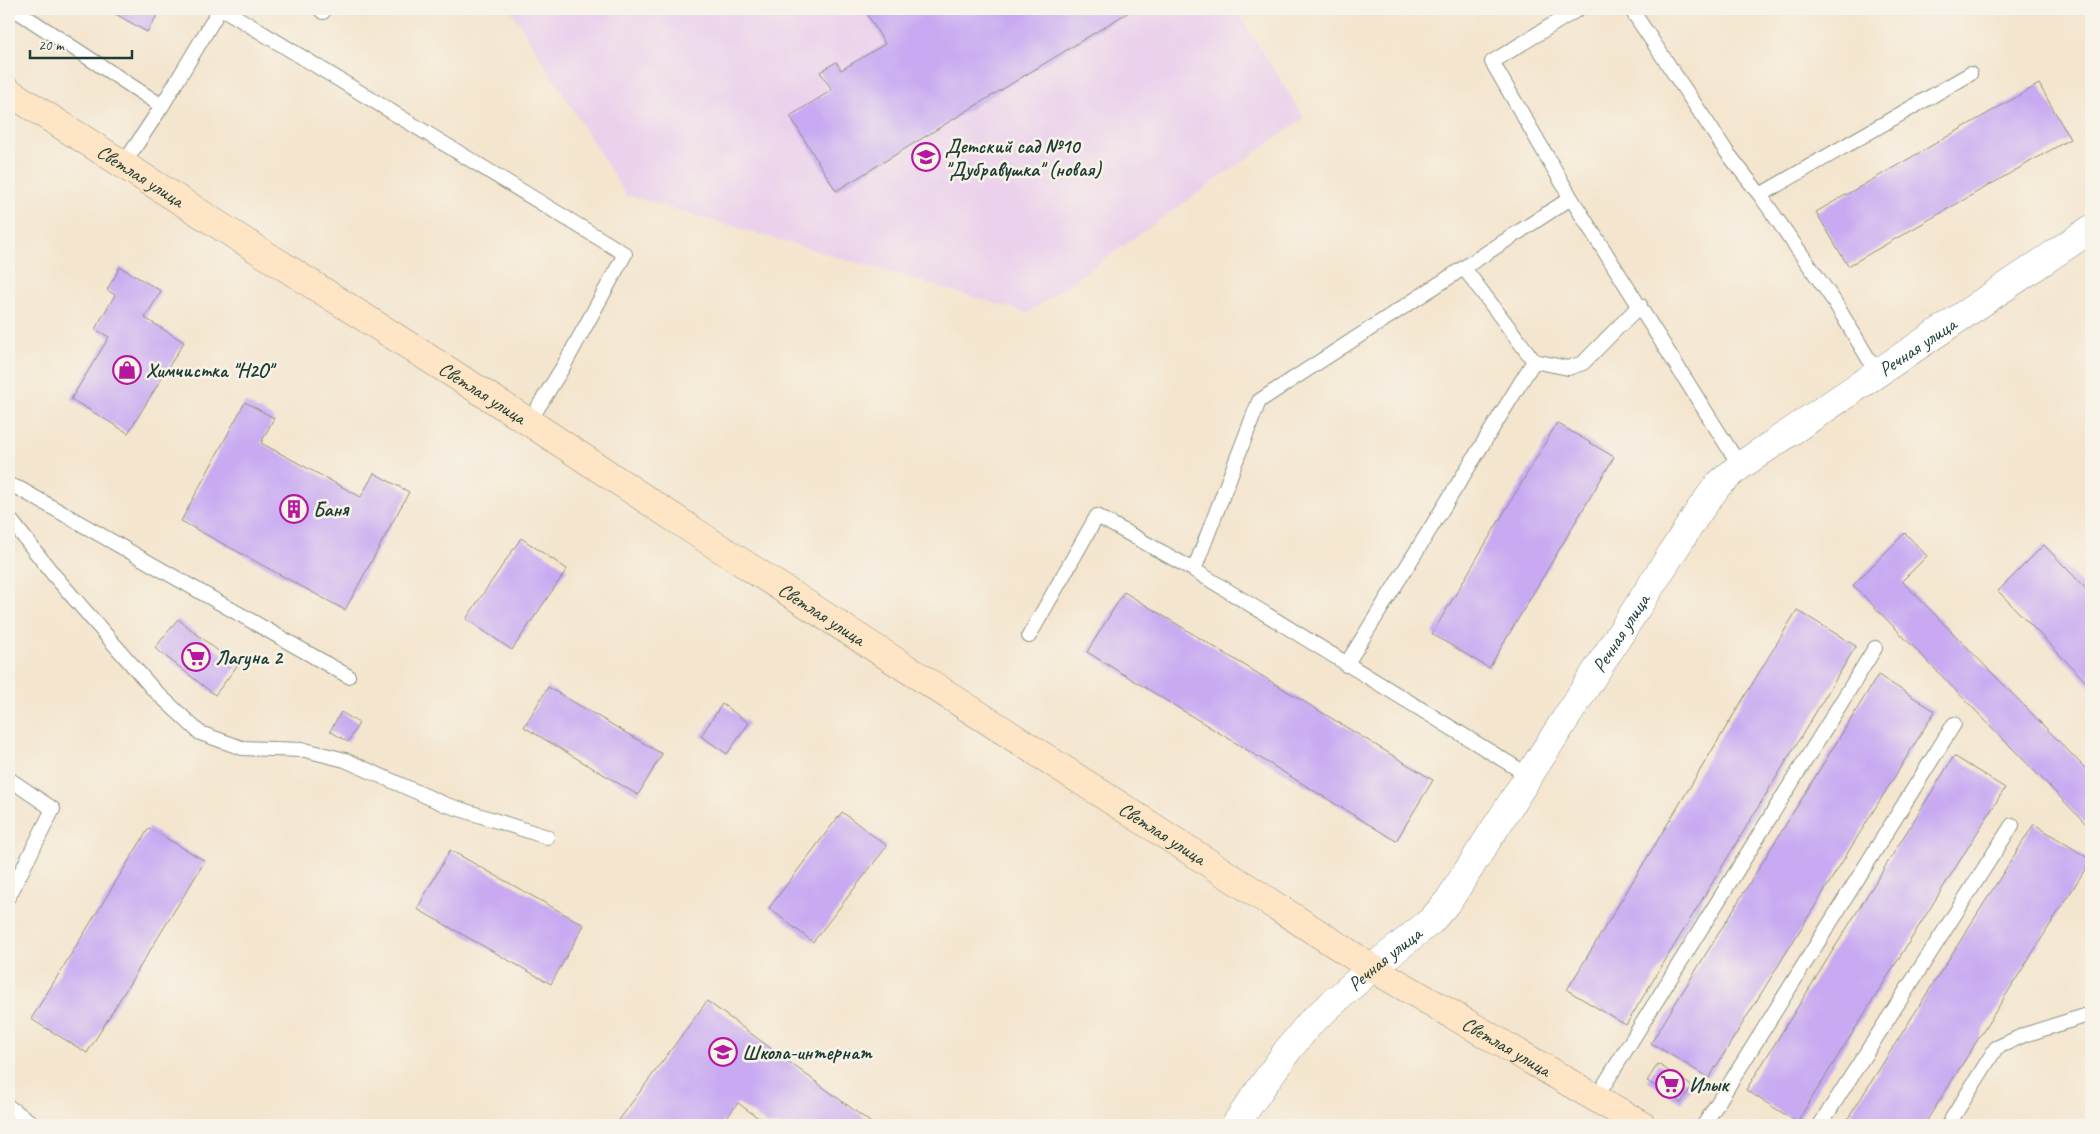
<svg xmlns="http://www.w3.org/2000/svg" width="2100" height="1134" font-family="Caveat,sans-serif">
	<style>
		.built { fill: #ebd1ec }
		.building { fill: #c8a9f2 }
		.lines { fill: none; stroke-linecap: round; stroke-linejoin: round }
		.lane-casing { stroke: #8a9181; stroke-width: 16 }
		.street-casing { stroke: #8a9181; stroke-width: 29 }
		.secondary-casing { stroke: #8a9181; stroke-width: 29 }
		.lane { stroke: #fff; stroke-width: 14 }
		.street { stroke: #fff; stroke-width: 28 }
		.secondary { stroke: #fde5c5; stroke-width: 28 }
		.labels { text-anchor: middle; stroke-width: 5; stroke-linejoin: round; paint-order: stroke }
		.poi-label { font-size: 20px; font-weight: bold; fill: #1f3d34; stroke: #f7f3e8; text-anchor: start }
		.street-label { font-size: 20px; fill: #1f3d34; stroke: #f7f3e8 }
	</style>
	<rect width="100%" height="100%" fill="#f7f3e8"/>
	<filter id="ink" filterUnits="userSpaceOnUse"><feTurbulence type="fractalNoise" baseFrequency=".02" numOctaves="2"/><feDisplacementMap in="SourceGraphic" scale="10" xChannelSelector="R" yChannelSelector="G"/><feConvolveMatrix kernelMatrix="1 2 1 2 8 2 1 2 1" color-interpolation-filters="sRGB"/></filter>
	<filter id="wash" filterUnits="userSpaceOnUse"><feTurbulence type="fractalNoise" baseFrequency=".0096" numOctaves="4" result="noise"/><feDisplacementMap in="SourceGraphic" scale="20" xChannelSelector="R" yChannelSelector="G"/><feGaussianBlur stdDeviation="1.12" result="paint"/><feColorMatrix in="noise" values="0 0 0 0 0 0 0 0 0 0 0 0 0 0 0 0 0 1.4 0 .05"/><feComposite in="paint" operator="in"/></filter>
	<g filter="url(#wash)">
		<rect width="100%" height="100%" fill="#f4e5ce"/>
		<!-- built -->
		<path class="built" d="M510,9H1236L1304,118L1028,313L626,195Z"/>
		<g id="blocks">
			<!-- building -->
			<path class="building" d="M107,9H161L147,32Z
				M864,9H1131L1132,10L836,191L790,116L832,90L820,72L836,62L841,70L885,44Z
				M2039,84L2070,139L1848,266L1816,212Z
				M120,267L161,291L145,318L184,342L128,433L71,399L109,337L95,329L115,295L107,290Z
				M245,402L274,418L261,443L361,497L374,473L409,492L345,610L181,521Z
				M1557,423L1614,457L1489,668L1432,634Z
				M1905,533L1927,556L1902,581L2091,774V829L1853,585Z
				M521,538L567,569L512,650L466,619Z
				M2044,545L2091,594V687L1998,591Z
				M1124,592L1433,780L1396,841L1087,652Z
				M1797,610L1856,646L1626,1025L1567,990Z
				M178,619L237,666L215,695L155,648Z
				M1878,675L1935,711L1709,1078L1651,1043Z
				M548,687L662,754L638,795L524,727Z
				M722,704L749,723L727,754L701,736Z
				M341,712L359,723L348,742L330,731Z
				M1954,756L2005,788L1797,1122L1746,1090Z
				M842,812L887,846L813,942L769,908Z
				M2034,824L2091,860L1924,1125H1844Z
				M149,828L205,861L87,1053L31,1019Z
				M450,850L584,925L551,984L417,909Z
				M707,1001L874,1125H768L738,1103L721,1125H625L619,1120Z
				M1658,1064L1692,1086L1681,1103L1647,1081Z"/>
		</g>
	</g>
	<g filter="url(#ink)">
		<use href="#blocks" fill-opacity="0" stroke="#8a9181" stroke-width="1"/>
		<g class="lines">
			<defs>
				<path id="lane" d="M14,9L162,106
					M223,9L625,254L563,367L529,422
					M320,9L323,12
					M1631,9L1726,151L1760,195L1834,301L1877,373
					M123,165L162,106L220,9
					M1760,195L1970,74
					M1571,198L1740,466
					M1464,268L1534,361
					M9,485L20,489L348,676
					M9,518L53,574L153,689L200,733L242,748L305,750L345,760L444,804L547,837
					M1029,636L1097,516L1194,570
					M1346,665L1534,361L1568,368L1583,363L1640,305
					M1528,775L1194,570L1259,401L1571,198L1492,62L1578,9
					M9,779L53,809L9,896
					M1596,1098L1875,648
					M9,1107L35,1125
					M1704,1125L1954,724
					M1820,1125L2012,825
					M1948,1125L1996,1048L2024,1035L2091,1014"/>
				<g id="street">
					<path id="s1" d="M1235,1125L1287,1051L1311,1022L1372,968L1431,921L1449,900L1699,511L1718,485L1740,466L2091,229"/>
				</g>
				<g id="secondary">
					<path id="s2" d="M9,92L529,422L715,545L1372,968L1642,1125"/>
				</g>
			</defs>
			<!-- lane casing -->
			<use href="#lane" class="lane-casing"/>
			<!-- street casing -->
			<use href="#street" class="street-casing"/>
			<!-- secondary casing -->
			<use href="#secondary" class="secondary-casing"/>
			<!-- lane -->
			<use href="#lane" class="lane"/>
			<!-- street -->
			<use href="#street" class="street"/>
			<!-- secondary -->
			<use href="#secondary" class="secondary"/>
		</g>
	</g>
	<!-- icons -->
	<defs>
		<symbol id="school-ring" viewBox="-11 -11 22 22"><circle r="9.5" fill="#f7f3e8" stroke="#b5179e" stroke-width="1.5"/><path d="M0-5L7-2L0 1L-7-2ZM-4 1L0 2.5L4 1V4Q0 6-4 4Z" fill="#b5179e"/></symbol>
		<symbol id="shop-ring" viewBox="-11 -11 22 22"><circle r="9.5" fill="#f7f3e8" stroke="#b5179e" stroke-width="1.5"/><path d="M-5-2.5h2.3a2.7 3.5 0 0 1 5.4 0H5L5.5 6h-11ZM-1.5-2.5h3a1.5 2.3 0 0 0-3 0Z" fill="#b5179e"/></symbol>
		<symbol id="building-ring" viewBox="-11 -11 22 22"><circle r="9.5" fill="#f7f3e8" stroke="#b5179e" stroke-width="1.5"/><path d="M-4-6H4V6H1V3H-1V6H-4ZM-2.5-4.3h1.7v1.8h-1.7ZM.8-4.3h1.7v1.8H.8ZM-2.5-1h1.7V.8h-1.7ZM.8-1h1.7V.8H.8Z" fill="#b5179e"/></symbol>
		<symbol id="supermarket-ring" viewBox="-11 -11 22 22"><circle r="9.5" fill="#f7f3e8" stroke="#b5179e" stroke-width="1.5"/><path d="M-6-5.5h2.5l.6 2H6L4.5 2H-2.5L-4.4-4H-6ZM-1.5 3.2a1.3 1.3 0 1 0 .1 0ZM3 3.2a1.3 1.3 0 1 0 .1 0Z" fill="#b5179e"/></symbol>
	</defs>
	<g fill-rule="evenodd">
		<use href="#school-ring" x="910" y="141" width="32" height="32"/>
		<use href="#shop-ring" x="111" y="354" width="32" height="32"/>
		<use href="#building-ring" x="278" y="493" width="32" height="32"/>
		<use href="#supermarket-ring" x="180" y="641" width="32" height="32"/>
		<use href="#school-ring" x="707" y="1036" width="32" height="32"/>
		<use href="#supermarket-ring" x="1654" y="1068" width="32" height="32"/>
	</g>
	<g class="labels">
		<!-- poi labels -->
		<g class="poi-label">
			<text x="945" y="153">Детский сад №10<tspan x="945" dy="23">"Дубравушка" (новая)</tspan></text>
			<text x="146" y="377">Химчистка "H2O"</text>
			<text x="313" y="516">Баня</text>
			<text x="215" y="664">Лагуна 2</text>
			<text x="742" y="1059">Школа-интернат</text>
			<text x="1689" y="1091">Илык</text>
		</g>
		<!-- street labels -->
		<g class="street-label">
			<text dy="7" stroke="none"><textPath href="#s2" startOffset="156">Светлая улица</textPath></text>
			<text dy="7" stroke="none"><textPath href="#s1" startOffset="1050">Речная улица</textPath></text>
			<text dy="7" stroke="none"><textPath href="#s2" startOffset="561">Светлая улица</textPath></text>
			<text dy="7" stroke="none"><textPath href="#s2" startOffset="966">Светлая улица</textPath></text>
			<text dy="7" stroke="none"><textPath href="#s1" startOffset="630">Речная улица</textPath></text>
			<text dy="7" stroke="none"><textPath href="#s2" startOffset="1371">Светлая улица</textPath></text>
			<text dy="7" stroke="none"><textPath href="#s1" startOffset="225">Речная улица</textPath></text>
			<text dy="7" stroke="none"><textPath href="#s2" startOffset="1776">Светлая улица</textPath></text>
		</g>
	</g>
	<!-- margin -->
	<rect width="2100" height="1134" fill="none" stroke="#f7f3e8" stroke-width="30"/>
	<!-- scale -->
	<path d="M30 50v8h102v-8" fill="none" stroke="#1f3d34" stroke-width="2.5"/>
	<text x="38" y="50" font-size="15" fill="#1f3d34" stroke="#f7f3e8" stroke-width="4" paint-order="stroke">20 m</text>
</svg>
